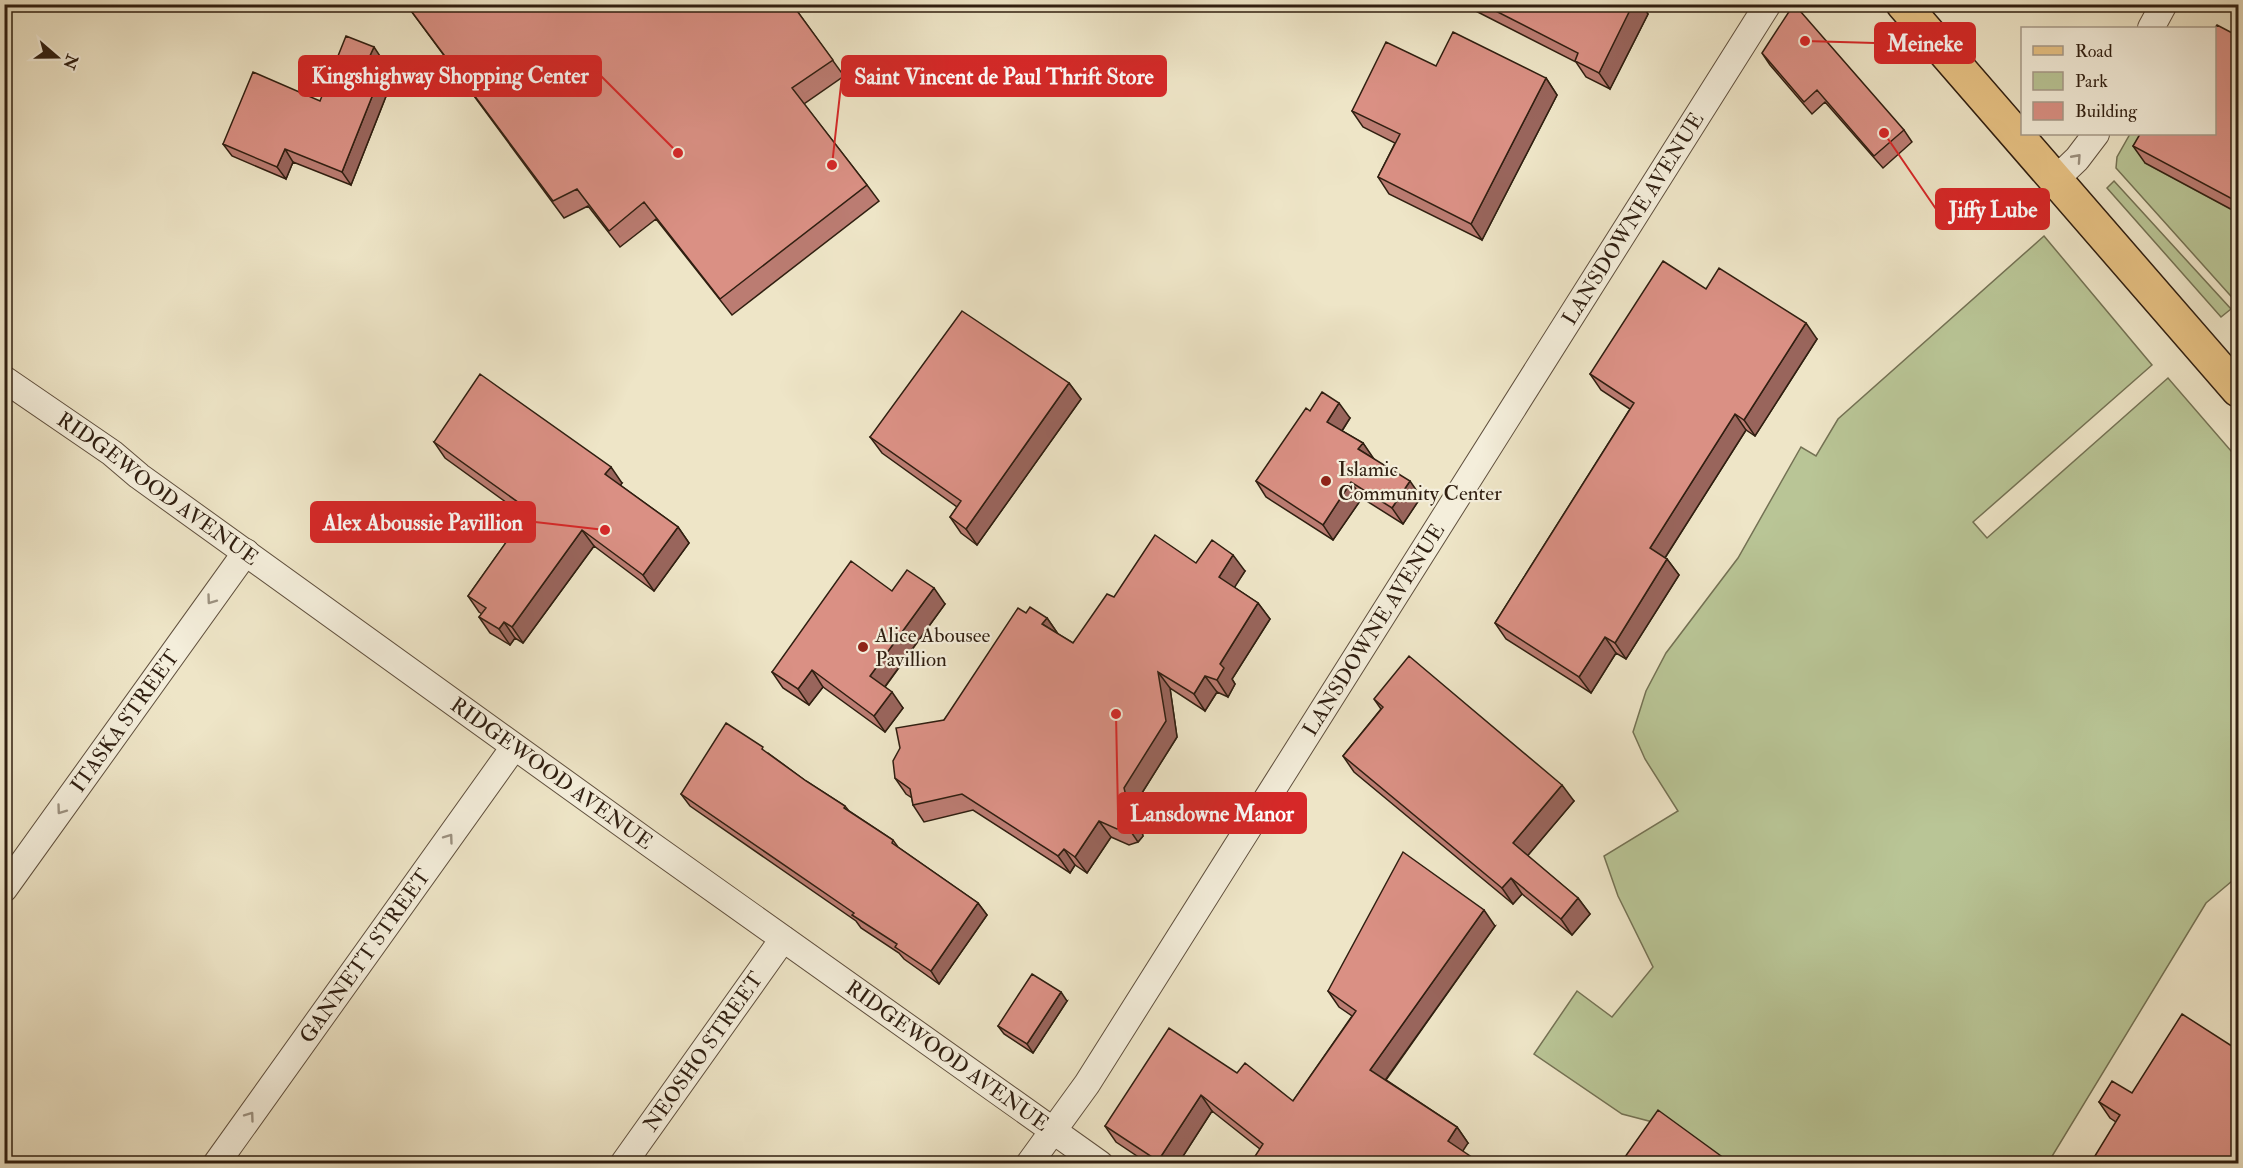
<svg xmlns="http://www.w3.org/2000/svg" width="2243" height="1168" font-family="'IM FELL Double Pica',serif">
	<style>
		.green { fill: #b9c596; stroke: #747254; stroke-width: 1.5 }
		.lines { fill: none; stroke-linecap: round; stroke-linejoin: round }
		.minor-casing { stroke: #60503e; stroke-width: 28 }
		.primary-casing { stroke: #301f11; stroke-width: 36 }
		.minor { stroke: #f4eedb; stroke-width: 26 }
		.primary { stroke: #e7c284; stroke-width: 33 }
		.wall { fill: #bb7c72; stroke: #301f11; stroke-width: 1.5 }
		.shaded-wall { fill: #99655c; stroke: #301f11; stroke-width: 1.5 }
		.building { fill: #da9084; stroke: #301f11; stroke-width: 1.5 }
		.oneway { stroke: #9c9180 }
		.poi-dot { fill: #8f2418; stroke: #f4eedb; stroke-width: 2 }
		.labels { text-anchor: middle; stroke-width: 4.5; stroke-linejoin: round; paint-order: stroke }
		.street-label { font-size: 21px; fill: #301f11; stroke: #f4eedb }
		.poi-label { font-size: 21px; fill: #301f11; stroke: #f4eedb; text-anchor: start }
		.leader { fill: none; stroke: #d62828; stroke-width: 2 }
		.callout-dot { fill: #d62828; stroke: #f4eedb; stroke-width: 2 }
		.callout { fill: #d62828; stroke: #d62828; stroke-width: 2 }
		.callout-label { font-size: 22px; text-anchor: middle; font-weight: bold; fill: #fff }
	</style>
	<rect width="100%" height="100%" fill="#eee5c7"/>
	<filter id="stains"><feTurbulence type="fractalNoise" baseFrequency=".00333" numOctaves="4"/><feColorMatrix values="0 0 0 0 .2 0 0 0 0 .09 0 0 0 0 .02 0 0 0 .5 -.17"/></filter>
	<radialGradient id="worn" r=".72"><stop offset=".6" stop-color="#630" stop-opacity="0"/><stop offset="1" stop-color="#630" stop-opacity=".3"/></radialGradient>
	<!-- green -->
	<path class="green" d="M2130,134H2149L2145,163L2238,213V304L2116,168L2117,157Z
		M2114,181L2231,309L2221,317L2107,188Z
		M2044,236L2152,365L1973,522L1987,538L2168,378L2238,459V876L2206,903L2048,1163H1720L1668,1126L1622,1114L1534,1054L1577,991L1612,1017L1653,967L1618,896L1604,856L1678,811L1645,759L1633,732L1646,691L1666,653L1738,558L1801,447L1816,456L1838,419Z"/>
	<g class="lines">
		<defs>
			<g id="minor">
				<path d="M2151,28L2164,4"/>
				<path d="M2055,180L2077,159L2096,134"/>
				<path id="s1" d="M4,379L112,453L139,476L650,844L1100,1164"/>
				<path id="s2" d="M4,889L246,552"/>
				<path id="s3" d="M216,1164L514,747"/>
				<path id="s4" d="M623,1164L783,939"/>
				<path id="s5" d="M1029,1164L1087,1084L1768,4"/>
			</g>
			<path id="primary" d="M1903,4L2238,390"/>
		</defs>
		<!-- minor casing -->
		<use href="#minor" class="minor-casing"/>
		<!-- primary casing -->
		<use href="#primary" class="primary-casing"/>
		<!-- minor -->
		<use href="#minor" class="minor"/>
		<!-- primary -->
		<use href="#primary" class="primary"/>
	</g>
	<!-- wall -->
	<path class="wall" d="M406,4H792L844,76L804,104L867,185L879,201L732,315L656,219L620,247L588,206L564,218Z
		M1462,4H1641L1648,14L1610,89L1586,77L1576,62Z
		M2238,36V213L2145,163L2133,146Z
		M1762,53L1904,130L1912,142L1883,168L1825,102L1812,114L1770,65Z
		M382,59L379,67L383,69L392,81L351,185L293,162L286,179L232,156L223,144L320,101Z
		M1436,66L1546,78L1557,95L1482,240L1389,194L1378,177L1395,143L1363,127L1352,111Z
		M1706,289L1817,339L1755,436L1746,430L1665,558L1667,559L1679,575L1626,659L1616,653L1591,693L1506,639L1495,623L1630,409L1601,390L1590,374Z
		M1069,383L1081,399L977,545L961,533L950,517L957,507L882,453L870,437Z
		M1310,411L1350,418L1342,431L1363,443L1373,459L1421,497L1403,524L1362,498L1333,540L1266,497L1256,481Z
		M434,442L622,483L620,485L678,527L689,543L654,591L594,546L523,643L515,638L510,645L490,633L479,617L482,614L479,612L468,596L525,516L445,458Z
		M1196,563L1245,571L1234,587L1258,603L1270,619L1232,679L1235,684L1228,697L1217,692L1205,711L1170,688L1177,737L1135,804L1143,836L1138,842L1129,845L1111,837L1087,873L1075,865L1070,873L973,810L924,822L913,805L912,798L906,794L895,778L944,720L1026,613L1047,618L1058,634L1073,643L1114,597Z
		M892,591L945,604L885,687L903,708L885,732L823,687L809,705L783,688L772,672Z
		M1374,699L1574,801L1527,856L1578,898L1590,914L1572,935L1522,894L1513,904L1354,772L1343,756L1381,709Z
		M768,753L806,781L845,806L849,811L893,840L898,847L978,903L987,915L939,984L904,959L899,953L861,928L856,921L690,806L681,794Z
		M1495,926L1386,1080L1457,1127L1468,1143L1260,1149L1212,1111L1178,1164H1149L1116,1142L1105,1126L1237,1073L1293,1101L1352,1016L1339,1007L1328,991Z
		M1067,1001L1033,1053L1004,1034L998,1026Z
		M2132,1093L2116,1122L2110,1118L2099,1102Z"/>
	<!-- shaded-wall -->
	<path class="shaded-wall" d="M1631,4H1641L1648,14L1610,89L1599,73Z
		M374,47L382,59L376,75L367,62Z
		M383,69L392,81L351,185L342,172Z
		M1546,78L1557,95L1482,240L1471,224Z
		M285,149L293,162L286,179L277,167Z
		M1806,323L1817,339L1755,436L1744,420Z
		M1069,383L1081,399L977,545L966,529Z
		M1339,403L1350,418L1338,437L1327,422Z
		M1735,414L1746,430L1661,564L1650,548Z
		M1363,443L1374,459L1358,449Z
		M611,467L622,483L617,490L605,474Z
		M1410,481L1421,497L1403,524L1392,508Z
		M1351,482L1362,498L1333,540L1323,525Z
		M678,527L689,543L654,591L643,575Z
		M582,530L594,546L523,643L512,627Z
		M1233,555L1245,571L1231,593L1219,577Z
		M1667,559L1679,575L1626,659L1615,643Z
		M934,588L945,604L881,692L870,676Z
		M1258,603L1270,619L1232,679L1235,684L1228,697L1217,680L1220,664Z
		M1047,618L1058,634L1042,624Z
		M504,622L515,638L510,645L499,629Z
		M1605,637L1616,653L1591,693L1579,677Z
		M812,670L823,687L809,705L798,689Z
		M1158,672L1170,688L1177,737L1135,804L1143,836L1138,842L1127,826L1124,788Z
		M1205,676L1217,692L1205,711L1194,694Z
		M892,692L903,708L885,732L874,716Z
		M1562,785L1574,801L1524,860L1513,843Z
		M1099,821L1111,837L1087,873L1075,857Z
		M1064,849L1075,865L1070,873L1058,856Z
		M1511,878L1522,894L1513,904L1502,888Z
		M1578,898L1590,914L1572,935L1561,919Z
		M978,903L987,915L939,984L931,971Z
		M1484,910L1495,926L1381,1086L1370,1070Z
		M1061,992L1067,1001L1033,1053L1027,1044Z
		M1201,1095L1212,1111L1178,1164H1160L1158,1161Z
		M1457,1127L1468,1143L1459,1157L1448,1141Z"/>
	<!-- building -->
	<path class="building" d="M406,4H792L833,60L792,88L867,185L720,299L644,202L609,231L577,189L553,201Z
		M1482,4H1633L1599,73L1575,61L1578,53Z
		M1794,4L1904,130L1874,156L1817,90L1804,102L1762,53Z
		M2217,25L2238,36V197L2236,201L2133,146L2140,134H2214V29Z
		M1453,32L1546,78L1471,224L1378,177L1400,134L1352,111L1386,42L1436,66Z
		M346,36L374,47L367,62L383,69L342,172L285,149L277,167L223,144L253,72L320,101Z
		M1663,261L1706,289L1719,268L1806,323L1744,420L1735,414L1650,548L1667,559L1615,643L1605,637L1579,677L1495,623L1634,403L1590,374Z
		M962,311L1069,383L966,529L950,517L961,501L870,437Z
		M480,374L611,467L605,474L678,527L643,575L582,530L512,627L504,622L499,629L479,617L486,608L468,596L529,510L434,442Z
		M1322,392L1339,403L1327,422L1363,443L1358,449L1410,481L1392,508L1351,482L1323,525L1256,481L1306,408L1310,411Z
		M1155,535L1196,563L1212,540L1233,555L1219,577L1258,603L1220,664L1224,668L1217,680L1205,676L1194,694L1158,672L1166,721L1124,788L1132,820L1127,826L1117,829L1099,821L1075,857L1064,849L1058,856L962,794L913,805L910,789L895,778L893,761L900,748L896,728L944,720L1018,608L1026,613L1030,607L1047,618L1042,624L1073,643L1107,594L1114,597Z
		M851,561L892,591L907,570L934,588L870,676L892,692L874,716L812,670L798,689L772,672Z
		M1409,656L1562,785L1513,843L1578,898L1561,919L1511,878L1502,888L1343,756L1383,707L1374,699Z
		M726,723L763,747L762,749L806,781L845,806L844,808L893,840L892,843L978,903L931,971L895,947L897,944L852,915L854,913L681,794Z
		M1403,852L1484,910L1370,1070L1457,1127L1448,1141L1482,1164H1250L1263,1144L1201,1095L1158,1161L1105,1126L1169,1028L1237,1073L1245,1063L1293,1101L1356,1011L1328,991Z
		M1032,974L1061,992L1027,1044L998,1026Z
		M2182,1014L2238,1050V1164H2090L2120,1115L2099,1102L2112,1081L2132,1093Z
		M1658,1110L1732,1164H1620Z"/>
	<!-- one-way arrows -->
	<defs><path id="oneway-chevron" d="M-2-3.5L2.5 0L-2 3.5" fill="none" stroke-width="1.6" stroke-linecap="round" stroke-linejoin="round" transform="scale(1.5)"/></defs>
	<g class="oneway">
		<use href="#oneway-chevron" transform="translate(2077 158) rotate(-48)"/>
		<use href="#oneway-chevron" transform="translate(211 600) rotate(126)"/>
		<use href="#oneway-chevron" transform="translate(61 810) rotate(126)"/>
		<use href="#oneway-chevron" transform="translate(449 838) rotate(-54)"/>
		<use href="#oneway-chevron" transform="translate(250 1116) rotate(-54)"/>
	</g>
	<!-- markers -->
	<g class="poi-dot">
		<circle cx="1326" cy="481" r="6"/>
		<circle cx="863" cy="647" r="6"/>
	</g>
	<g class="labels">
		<!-- street labels -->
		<g class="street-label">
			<text dy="7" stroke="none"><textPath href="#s5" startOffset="1122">LANSDOWNE AVENUE</textPath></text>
			<text dy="7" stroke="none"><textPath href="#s1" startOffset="189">RIDGEWOOD AVENUE</textPath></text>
			<text dy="7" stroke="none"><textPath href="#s5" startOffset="636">LANSDOWNE AVENUE</textPath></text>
			<text dy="7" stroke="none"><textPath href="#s2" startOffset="207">ITASKA STREET</textPath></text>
			<text dy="7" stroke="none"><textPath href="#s1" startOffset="675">RIDGEWOOD AVENUE</textPath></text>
			<text dy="7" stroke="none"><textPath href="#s3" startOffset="256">GANNETT STREET</textPath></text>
			<text dy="7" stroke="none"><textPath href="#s4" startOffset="138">NEOSHO STREET</textPath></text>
			<text dy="7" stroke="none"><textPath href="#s1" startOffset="1161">RIDGEWOOD AVENUE</textPath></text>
		</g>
		<!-- poi labels -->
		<g class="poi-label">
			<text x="1338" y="476">Islamic<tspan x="1338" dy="24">Community Center</tspan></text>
			<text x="875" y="642">Alice Abousee<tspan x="875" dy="24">Pavillion</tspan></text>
		</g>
	</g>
	<!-- callouts -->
	<path class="leader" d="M1805 41L1875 43M678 153L601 76M832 165L842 76M1884 133L1936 209M605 530L535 522M1116 714L1118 813"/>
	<g class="callout-dot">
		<circle cx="1805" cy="41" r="6"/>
		<circle cx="678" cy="153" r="6"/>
		<circle cx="832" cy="165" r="6"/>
		<circle cx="1884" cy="133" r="6"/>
		<circle cx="605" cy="530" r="6"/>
		<circle cx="1116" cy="714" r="6"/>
	</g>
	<g class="callout">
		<rect x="1875" y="23" width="100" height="40" rx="6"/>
		<rect x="299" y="56" width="302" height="40" rx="6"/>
		<rect x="842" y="56" width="324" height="40" rx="6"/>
		<rect x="1936" y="189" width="113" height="40" rx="6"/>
		<rect x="311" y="502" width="224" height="40" rx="6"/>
		<rect x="1118" y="793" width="188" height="40" rx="6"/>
	</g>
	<g class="callout-label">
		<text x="1925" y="51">Meineke</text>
		<text x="450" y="83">Kingshighway Shopping Center</text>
		<text x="1004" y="84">Saint Vincent de Paul Thrift Store</text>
		<text x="1993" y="217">Jiffy Lube</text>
		<text x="423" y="530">Alex Aboussie Pavillion</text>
		<text x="1212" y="821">Lansdowne Manor</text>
	</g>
	<!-- margin -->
	<rect width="2243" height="1168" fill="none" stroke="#eee5c7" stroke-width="24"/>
	<rect x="6" y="6" width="2231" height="1156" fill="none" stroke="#301f11" stroke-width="3"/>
	<rect x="12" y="12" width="2219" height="1144" fill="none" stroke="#301f11" stroke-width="1.5"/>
	<!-- legend -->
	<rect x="2021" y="27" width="195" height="108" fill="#f4eedb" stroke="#a69b8a" stroke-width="1.5"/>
	<rect x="2033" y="46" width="30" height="9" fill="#e7c284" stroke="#a69b8a" stroke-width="1.5"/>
	<text x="2075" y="57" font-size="18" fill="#301f11">Road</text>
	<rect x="2033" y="72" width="30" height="18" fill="#b9c596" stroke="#a69b8a" stroke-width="1.5"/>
	<text x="2075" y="87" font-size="18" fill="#301f11">Park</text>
	<rect x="2033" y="102" width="30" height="18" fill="#da9084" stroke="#a69b8a" stroke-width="1.5"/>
	<text x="2075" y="117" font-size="18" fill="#301f11">Building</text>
	<!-- north arrow -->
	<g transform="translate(57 57) rotate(110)" stroke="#f4eedb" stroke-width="4.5" paint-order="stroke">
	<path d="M0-4.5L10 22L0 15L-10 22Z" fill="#301f11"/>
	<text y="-9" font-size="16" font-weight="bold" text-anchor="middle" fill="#301f11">N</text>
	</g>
	<rect width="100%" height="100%" filter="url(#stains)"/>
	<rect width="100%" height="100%" fill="url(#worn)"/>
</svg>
